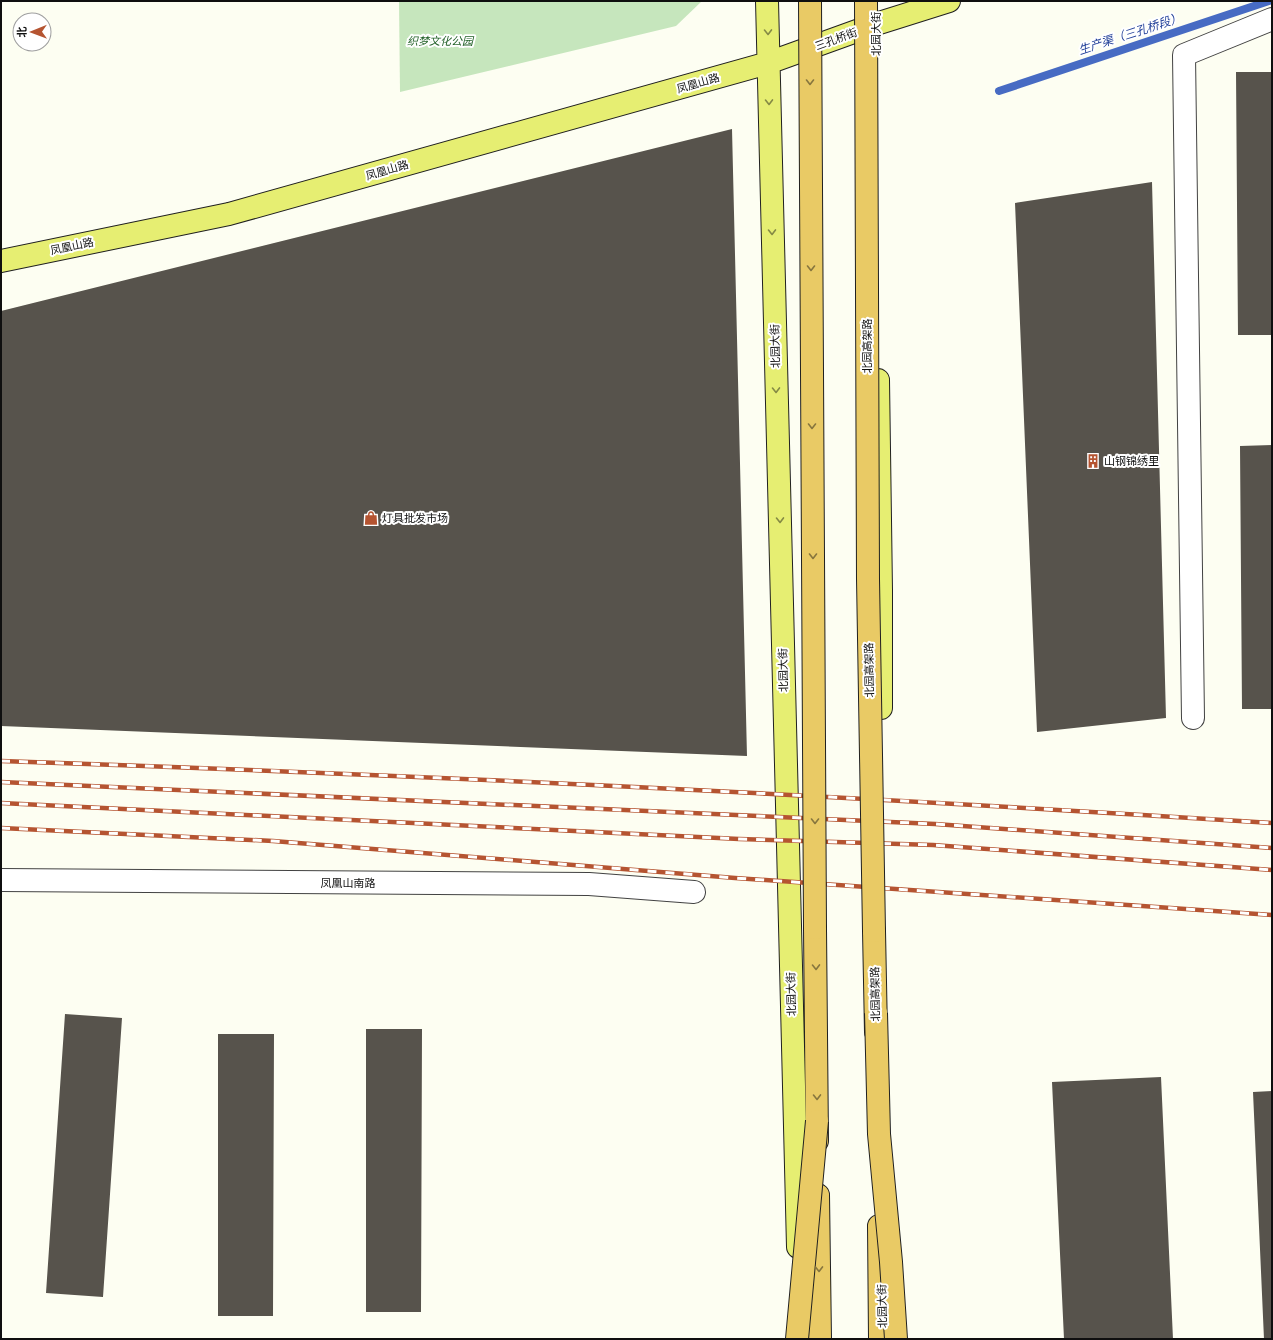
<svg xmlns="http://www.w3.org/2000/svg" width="1273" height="1340" font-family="'Crimson Pro','Noto Sans SC',serif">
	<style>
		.green { fill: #c6e6bd }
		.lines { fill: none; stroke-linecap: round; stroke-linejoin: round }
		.stream { stroke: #476bc3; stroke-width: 8 }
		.building { fill: #57534c }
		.minor-casing { stroke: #424242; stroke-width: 24 }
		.major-casing { stroke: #202020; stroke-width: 24 }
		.highway-casing { stroke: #202020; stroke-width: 24 }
		.minor { stroke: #fff; stroke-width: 22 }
		.major { stroke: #e6ee72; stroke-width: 22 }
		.highway { stroke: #e9ca65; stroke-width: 22 }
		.rail-casing { stroke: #b55431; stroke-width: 4.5 }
		.rail { stroke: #fff; stroke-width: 3; stroke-dasharray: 9; stroke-linecap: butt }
		.highway-bridge-casing { stroke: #202020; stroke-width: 24; stroke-linecap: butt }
		.highway-bridge { stroke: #e9ca65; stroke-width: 22 }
		.oneway { stroke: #858a45 }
		.oneway2 { stroke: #87763e }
		.labels { text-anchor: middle; stroke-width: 4; stroke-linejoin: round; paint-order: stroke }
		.street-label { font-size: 11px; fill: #0f0f0f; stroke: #fff }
		.park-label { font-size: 11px; font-style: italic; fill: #24622a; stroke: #fff }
		.poi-label { font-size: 11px; fill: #0f0f0f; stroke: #fff; text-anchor: start }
		.water-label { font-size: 12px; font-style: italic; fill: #213f98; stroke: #fff }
	</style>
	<rect width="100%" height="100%" fill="#fdfef2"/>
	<!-- green -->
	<path class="green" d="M399,1H702L676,26L400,92Z"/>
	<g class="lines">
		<!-- stream -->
		<path class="stream" d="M999,91L1269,1"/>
	</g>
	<!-- building -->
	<path class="building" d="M1236,72H1272V335H1238Z
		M732,129L747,756L1,726V311Z
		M1152,182L1166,718L1037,732L1015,203Z
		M1272,445V709H1242L1240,446Z
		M65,1014L122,1018L103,1297L46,1293Z
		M366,1029H422L421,1312H366Z
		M218,1034H274L273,1316H218Z
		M1161,1077L1173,1339H1064L1052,1082Z
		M1272,1091V1339H1264L1253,1092Z"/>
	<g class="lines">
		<defs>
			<path id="minor" d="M1193,718L1184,55L1272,19
				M1,880L589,884L694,892"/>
			<path id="major" d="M767,1L798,1247
				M1,261L229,214L768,63L876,24L949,1
				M878,380L881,590V708"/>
			<path id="highway" d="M815,928L817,1141
				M874,931L876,1032
				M818,1195L820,1339
				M879,1226L880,1339"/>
		</defs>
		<!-- minor casing -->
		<use href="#minor" class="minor-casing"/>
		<!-- major casing -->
		<use href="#major" class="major-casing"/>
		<!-- highway casing -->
		<use href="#highway" class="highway-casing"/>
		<!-- minor -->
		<use href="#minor" class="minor"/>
		<!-- major -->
		<use href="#major" class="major"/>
		<!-- highway -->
		<use href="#highway" class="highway"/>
		<defs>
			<path id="rail" d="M1,761C425,775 849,796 1272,823
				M1,782L935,824L1272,848
				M1,803L739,839L933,845L1272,870
				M1,828L273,841L735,878L1272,915"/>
		</defs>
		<!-- rail casing -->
		<use href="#rail" class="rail-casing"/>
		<!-- rail -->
		<use href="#rail" class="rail"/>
		<defs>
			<path id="highway-bridge" d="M810,1L815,928
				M866,1L868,579L874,931
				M876,1013L879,1134L891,1262L896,1339
				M797,1339L817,1121"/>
		</defs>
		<!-- highway-bridge casing -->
		<use href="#highway-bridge" class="highway-bridge-casing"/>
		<!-- highway-bridge -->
		<use href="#highway-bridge" class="highway-bridge"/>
	</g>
	<!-- one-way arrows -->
	<defs><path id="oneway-chevron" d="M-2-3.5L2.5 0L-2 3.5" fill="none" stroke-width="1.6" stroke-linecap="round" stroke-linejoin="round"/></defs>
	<g class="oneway">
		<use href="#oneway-chevron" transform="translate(768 32) rotate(89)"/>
		<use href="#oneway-chevron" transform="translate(769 102) rotate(89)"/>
		<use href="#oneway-chevron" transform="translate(772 232) rotate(89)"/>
		<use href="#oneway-chevron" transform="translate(776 390) rotate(89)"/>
		<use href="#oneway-chevron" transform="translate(780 520) rotate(89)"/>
	</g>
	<g class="oneway2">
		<use href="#oneway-chevron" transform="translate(810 82) rotate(90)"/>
		<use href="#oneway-chevron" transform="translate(811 268) rotate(90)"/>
		<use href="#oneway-chevron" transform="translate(812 426) rotate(90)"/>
		<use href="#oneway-chevron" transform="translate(813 556) rotate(90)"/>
		<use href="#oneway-chevron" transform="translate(815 821) rotate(90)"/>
		<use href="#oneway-chevron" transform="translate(816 967) rotate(89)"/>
		<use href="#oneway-chevron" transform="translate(817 1097) rotate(89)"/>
		<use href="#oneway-chevron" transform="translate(819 1269) rotate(89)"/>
	</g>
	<!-- icons -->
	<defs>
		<symbol id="building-bare" viewBox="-9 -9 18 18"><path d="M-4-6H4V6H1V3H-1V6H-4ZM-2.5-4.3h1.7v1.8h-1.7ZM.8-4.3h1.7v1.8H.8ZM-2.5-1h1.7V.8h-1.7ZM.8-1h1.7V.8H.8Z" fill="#b55431" stroke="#fff" stroke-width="2.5" paint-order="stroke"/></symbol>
		<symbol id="shop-bare" viewBox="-9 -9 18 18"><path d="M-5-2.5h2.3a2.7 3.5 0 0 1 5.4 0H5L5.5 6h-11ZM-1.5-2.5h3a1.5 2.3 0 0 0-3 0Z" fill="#b55431" stroke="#fff" stroke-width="2.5" paint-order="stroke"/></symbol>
	</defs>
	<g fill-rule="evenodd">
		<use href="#building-bare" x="1083" y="451" width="20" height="20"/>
		<use href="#shop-bare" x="361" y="508" width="20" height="20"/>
	</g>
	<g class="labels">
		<!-- street labels -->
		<g class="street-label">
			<text transform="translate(876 34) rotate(-90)" y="4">北园大街</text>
			<text transform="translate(836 39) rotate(-20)" y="4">三孔桥街</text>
			<text transform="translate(698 83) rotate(-16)" y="4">凤凰山路</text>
			<text transform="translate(387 170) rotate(-16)" y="4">凤凰山路</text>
			<text transform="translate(72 246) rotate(-12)" y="4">凤凰山路</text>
			<text transform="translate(775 346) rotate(-91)" y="4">北园大街</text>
			<text transform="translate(867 346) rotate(-90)" y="4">北园高架路</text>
			<text transform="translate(783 670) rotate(-91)" y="4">北园大街</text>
			<text transform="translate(869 670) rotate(-91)" y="4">北园高架路</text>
			<text x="348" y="887">凤凰山南路</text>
			<text transform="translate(791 994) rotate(-91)" y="4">北园大街</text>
			<text transform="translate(875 994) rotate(-91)" y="4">北园高架路</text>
			<text transform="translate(882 1306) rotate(-91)" y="4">北园大街</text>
		</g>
		<!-- park labels -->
		<g class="park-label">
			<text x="440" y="45">织梦文化公园</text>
		</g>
		<!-- poi labels -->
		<g class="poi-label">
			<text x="1104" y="465">山钢锦绣里</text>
			<text x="382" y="522">灯具批发市场</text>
		</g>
		<!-- water labels -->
		<g class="water-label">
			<text transform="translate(1130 34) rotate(-18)" y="4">生产渠（三孔桥段）</text>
		</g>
	</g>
	<!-- border -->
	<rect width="1273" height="1340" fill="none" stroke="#0f0f0f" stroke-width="4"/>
	<!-- north arrow -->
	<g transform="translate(32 32) rotate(269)"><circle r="19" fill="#ffffff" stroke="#9f9f9f"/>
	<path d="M0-3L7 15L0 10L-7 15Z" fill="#b55431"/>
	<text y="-6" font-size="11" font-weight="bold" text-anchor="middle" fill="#0f0f0f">北</text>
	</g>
</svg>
